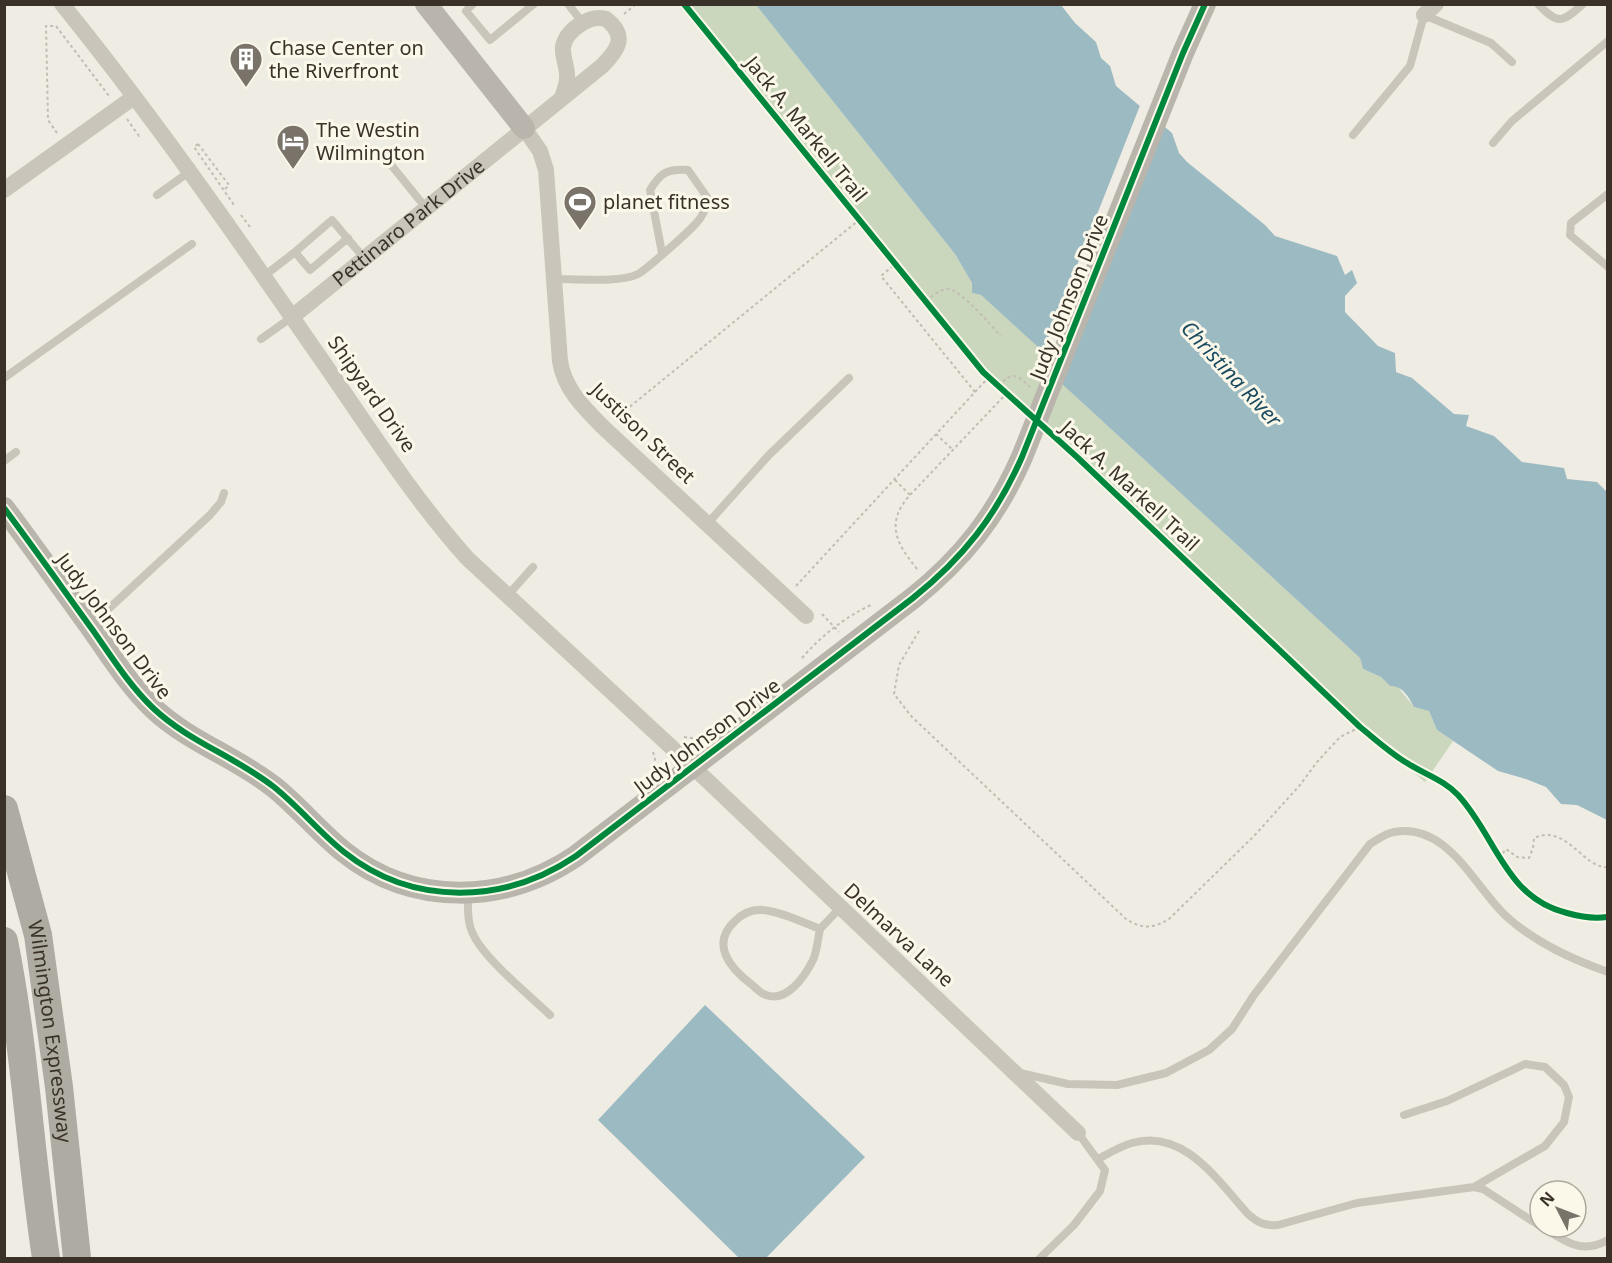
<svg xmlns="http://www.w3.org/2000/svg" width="1612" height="1263" font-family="'Noto Sans',sans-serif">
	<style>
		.green { fill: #cbd7bc }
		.water { fill: #9cbac2 }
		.pier { fill: #efece3 }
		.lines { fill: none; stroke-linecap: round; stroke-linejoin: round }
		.path { stroke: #c1bdb4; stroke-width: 2; stroke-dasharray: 3 3; stroke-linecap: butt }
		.lane { stroke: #c9c5bb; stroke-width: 8 }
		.street { stroke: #c9c5bb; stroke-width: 16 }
		.secondary { stroke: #b9b5ac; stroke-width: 22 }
		.highway { stroke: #aeaba2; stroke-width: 28 }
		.cycleway-casing { stroke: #fbf8ea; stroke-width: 10 }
		.cycleway { stroke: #00873e; stroke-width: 6 }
		.labels { text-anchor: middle; stroke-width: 6; stroke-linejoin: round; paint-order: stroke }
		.poi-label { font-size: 20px; fill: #3a3229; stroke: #fbf8ea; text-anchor: start }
		.street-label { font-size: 20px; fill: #3a3229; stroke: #fbf8ea }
		.water-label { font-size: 21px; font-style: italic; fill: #1a4b60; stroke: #fbf8ea }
	</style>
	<rect width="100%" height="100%" fill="#efece3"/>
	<!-- green -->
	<path class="green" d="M685,5H756L955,254L972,283V293L981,295L1033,342L1038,347L1050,373L1360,658L1363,669L1381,677L1390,686H1397L1414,707L1429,711L1437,730L1453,741L1425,782L1360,727L989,377L859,220Z"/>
	<!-- water -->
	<path class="water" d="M756,5H1061L1075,23L1096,42L1101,58L1110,66L1116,86L1172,133L1179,153L1187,162L1265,225L1275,236L1337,256L1345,275L1352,270L1357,283L1345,296V312L1378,346L1395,353L1396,372L1412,378L1454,414L1469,415L1466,426L1494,436L1522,462L1564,468L1567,479L1597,482L1607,492V820L1577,805L1561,804L1546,787L1526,779L1498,771L1437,730L1429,711L1414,707C1408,696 1403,686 1390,686L1381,677L1363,669L1360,658L1050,373L1038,347L981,295L972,293V283L955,254Z
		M705,1005L865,1157L766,1258H739L598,1120Z"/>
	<!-- pier -->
	<path class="pier" d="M1141,103L1166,124L1047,375L1040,359Z"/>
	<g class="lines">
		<!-- path -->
		<path class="path" d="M624,14L636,4
			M127,119L139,136L141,134
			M57,133L48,120L46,26H56L109,96
			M198,144L194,147L234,205
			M198,144L229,185L225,189
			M241,215L250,227
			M926,301C932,296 939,290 947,289C960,288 991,326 1001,336
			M999,386C1012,370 1018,375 1031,388
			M975,392L989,377
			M616,418L859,220
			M936,434L953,450
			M4,480V481
			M895,480L910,495
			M917,569C896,543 885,523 910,495L1007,393
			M796,586L975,392L881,276L895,264
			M822,614L839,632
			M919,631L899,665L894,694L911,716L1126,919C1141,929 1153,929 1169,919L1254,836L1300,785L1317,762L1340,737L1360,727
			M802,658C822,635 845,617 873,604
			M684,737L699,739
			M653,752L655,759L654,773
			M1499,858L1506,849L1517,857L1529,858L1533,848L1534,838C1567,823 1584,870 1608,867
			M1608,916V917"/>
		<!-- lane -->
		<path class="lane" d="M473,4L466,11L490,40L534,4
			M568,4L583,23
			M1538,4C1558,25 1562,23 1583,4
			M1353,135L1410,66L1424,15L1491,43L1512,62
			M1493,143L1512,121L1608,41
			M392,166L426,208
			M1608,194L1571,223L1570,235L1608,267
			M157,195L189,172
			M348,238L310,270L295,252L332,220L364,258
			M264,276L295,252
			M554,279C574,279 621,283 638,274C646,270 692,229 698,221C703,216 706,207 709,200L688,170C667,169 661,172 650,190L662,253
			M261,339L292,317
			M4,378L192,244
			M4,461L16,452
			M708,523L769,455L849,378
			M507,596L533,567
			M90,626L210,515L221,502L224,493
			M468,894C468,908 467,924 474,936C486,960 529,995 550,1015
			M820,929C818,939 817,951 813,960C805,976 787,1003 766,995C761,994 755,987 751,984C730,968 710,944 735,921C743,913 751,909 763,910C782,912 802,922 820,929L840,908
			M1020,1073L1068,1084L1117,1085L1166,1073L1209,1050L1232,1029L1254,995L1370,844C1377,840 1386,833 1394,832C1448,822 1475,888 1507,917C1536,943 1571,959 1608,972
			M1404,1115L1447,1101L1525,1064L1545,1067L1564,1085L1569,1097L1564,1122L1545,1146L1474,1187
			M1098,1159C1109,1153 1121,1146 1132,1143C1184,1128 1218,1181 1248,1214C1258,1223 1265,1226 1278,1225L1357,1203L1474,1187L1483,1189L1540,1226
			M1542,1227C1565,1241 1581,1255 1608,1240
			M1040,1258L1074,1225L1100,1191L1105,1170L1078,1133"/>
		<!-- street -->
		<g class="street">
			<path d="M62,4C151,114 232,230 312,346C362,417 409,493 467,558L710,783L1078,1133"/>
			<path d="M1424,15L1436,4"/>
			<path d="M524,128L540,151L546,170L560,361C564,389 585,409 604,428L806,616"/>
			<path d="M4,190L134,97"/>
			<path id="s1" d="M292,317L602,66C618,50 628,36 606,19C590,14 566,30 563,47C562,56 567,66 567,75C568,82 564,91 562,98"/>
		</g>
		<!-- secondary -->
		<path class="secondary" d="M426,4L524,128
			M4,508C34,548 63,589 92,629C111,656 129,685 153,708C189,742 236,757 274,787C299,807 319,832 344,852C413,907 505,904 576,856L913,598C963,558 996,516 1022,457L1183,53L1205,4"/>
		<!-- highway -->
		<g class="highway">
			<path id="s2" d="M4,809L38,935L59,1087L77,1258"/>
			<path d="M4,941C25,1046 30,1153 46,1258"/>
		</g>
		<defs>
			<path id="cycleway" d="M684,4L983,372L1078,458L1360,727C1375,739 1390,753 1407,763C1424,774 1444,780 1458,795C1496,836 1505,898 1567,913C1581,917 1593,919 1607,917
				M4,508C34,548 63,589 92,629C111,656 129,685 153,708C189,742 236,757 274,787C299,807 319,832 344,852C413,907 505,904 576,856L913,598C963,558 996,516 1022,457L1183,53L1205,4"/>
		</defs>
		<!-- cycleway casing -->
		<use href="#cycleway" class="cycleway-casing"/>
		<!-- cycleway -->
		<use href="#cycleway" class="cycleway"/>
	</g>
	<!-- icons -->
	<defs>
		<symbol id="building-pin" viewBox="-11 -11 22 30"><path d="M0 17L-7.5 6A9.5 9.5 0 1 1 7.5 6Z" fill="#79736a" stroke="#fbf8ea"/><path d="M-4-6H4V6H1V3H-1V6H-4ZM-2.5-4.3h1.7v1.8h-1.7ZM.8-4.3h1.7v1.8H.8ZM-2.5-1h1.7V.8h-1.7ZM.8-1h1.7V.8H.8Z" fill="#fff"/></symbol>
		<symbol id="hotel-pin" viewBox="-11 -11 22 30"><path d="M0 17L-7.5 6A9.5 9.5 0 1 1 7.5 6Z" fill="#79736a" stroke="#fbf8ea"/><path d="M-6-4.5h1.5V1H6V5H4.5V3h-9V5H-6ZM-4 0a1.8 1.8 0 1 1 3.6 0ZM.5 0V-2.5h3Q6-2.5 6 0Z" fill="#fff"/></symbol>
		<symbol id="stadium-pin" viewBox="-11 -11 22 30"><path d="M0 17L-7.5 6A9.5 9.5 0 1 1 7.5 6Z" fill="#79736a" stroke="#fbf8ea"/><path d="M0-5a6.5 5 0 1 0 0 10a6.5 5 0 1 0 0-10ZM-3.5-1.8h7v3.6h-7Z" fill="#fff"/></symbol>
	</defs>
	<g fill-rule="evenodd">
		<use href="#building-pin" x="227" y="40" width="38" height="52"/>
		<use href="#hotel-pin" x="274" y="122" width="38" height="52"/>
		<use href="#stadium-pin" x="561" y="183" width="38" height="52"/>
	</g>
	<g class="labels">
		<!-- poi labels -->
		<g class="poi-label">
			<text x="269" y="55">Chase Center on<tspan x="269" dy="23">the Riverfront</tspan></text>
			<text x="316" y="137">The Westin<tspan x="316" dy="23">Wilmington</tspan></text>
			<text x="603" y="209">planet fitness</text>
		</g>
		<!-- street labels -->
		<g class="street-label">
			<text transform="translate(806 129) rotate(51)" y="7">Jack A. Markell Trail</text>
			<text dy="7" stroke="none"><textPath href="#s1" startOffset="150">Pettinaro Park Drive</textPath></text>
			<text transform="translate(1069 297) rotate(-68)" y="7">Judy Johnson Drive</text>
			<text transform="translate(372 394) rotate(55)" y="7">Shipyard Drive</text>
			<text transform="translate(643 433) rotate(44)" y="7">Justison Street</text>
			<text transform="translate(1130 486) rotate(43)" y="7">Jack A. Markell Trail</text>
			<text transform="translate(114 626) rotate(53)" y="7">Judy Johnson Drive</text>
			<text transform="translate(707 736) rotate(-37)" y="7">Judy Johnson Drive</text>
			<text transform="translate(899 935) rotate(43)" y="7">Delmarva Lane</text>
			<text dy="7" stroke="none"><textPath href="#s2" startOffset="228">Wilmington Expressway</textPath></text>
		</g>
		<!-- water labels -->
		<g class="water-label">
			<text transform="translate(1231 374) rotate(47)" y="7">Christina River</text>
		</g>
	</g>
	<!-- border -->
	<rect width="1612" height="1263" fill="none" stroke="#3a3229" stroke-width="12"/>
	<!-- north arrow -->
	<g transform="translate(1558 1209) rotate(312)"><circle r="28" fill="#fbf8ea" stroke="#aea99d" stroke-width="1.5"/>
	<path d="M0-4.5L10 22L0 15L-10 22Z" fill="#79736a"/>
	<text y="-9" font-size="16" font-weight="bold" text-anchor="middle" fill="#3a3229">N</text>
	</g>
</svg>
